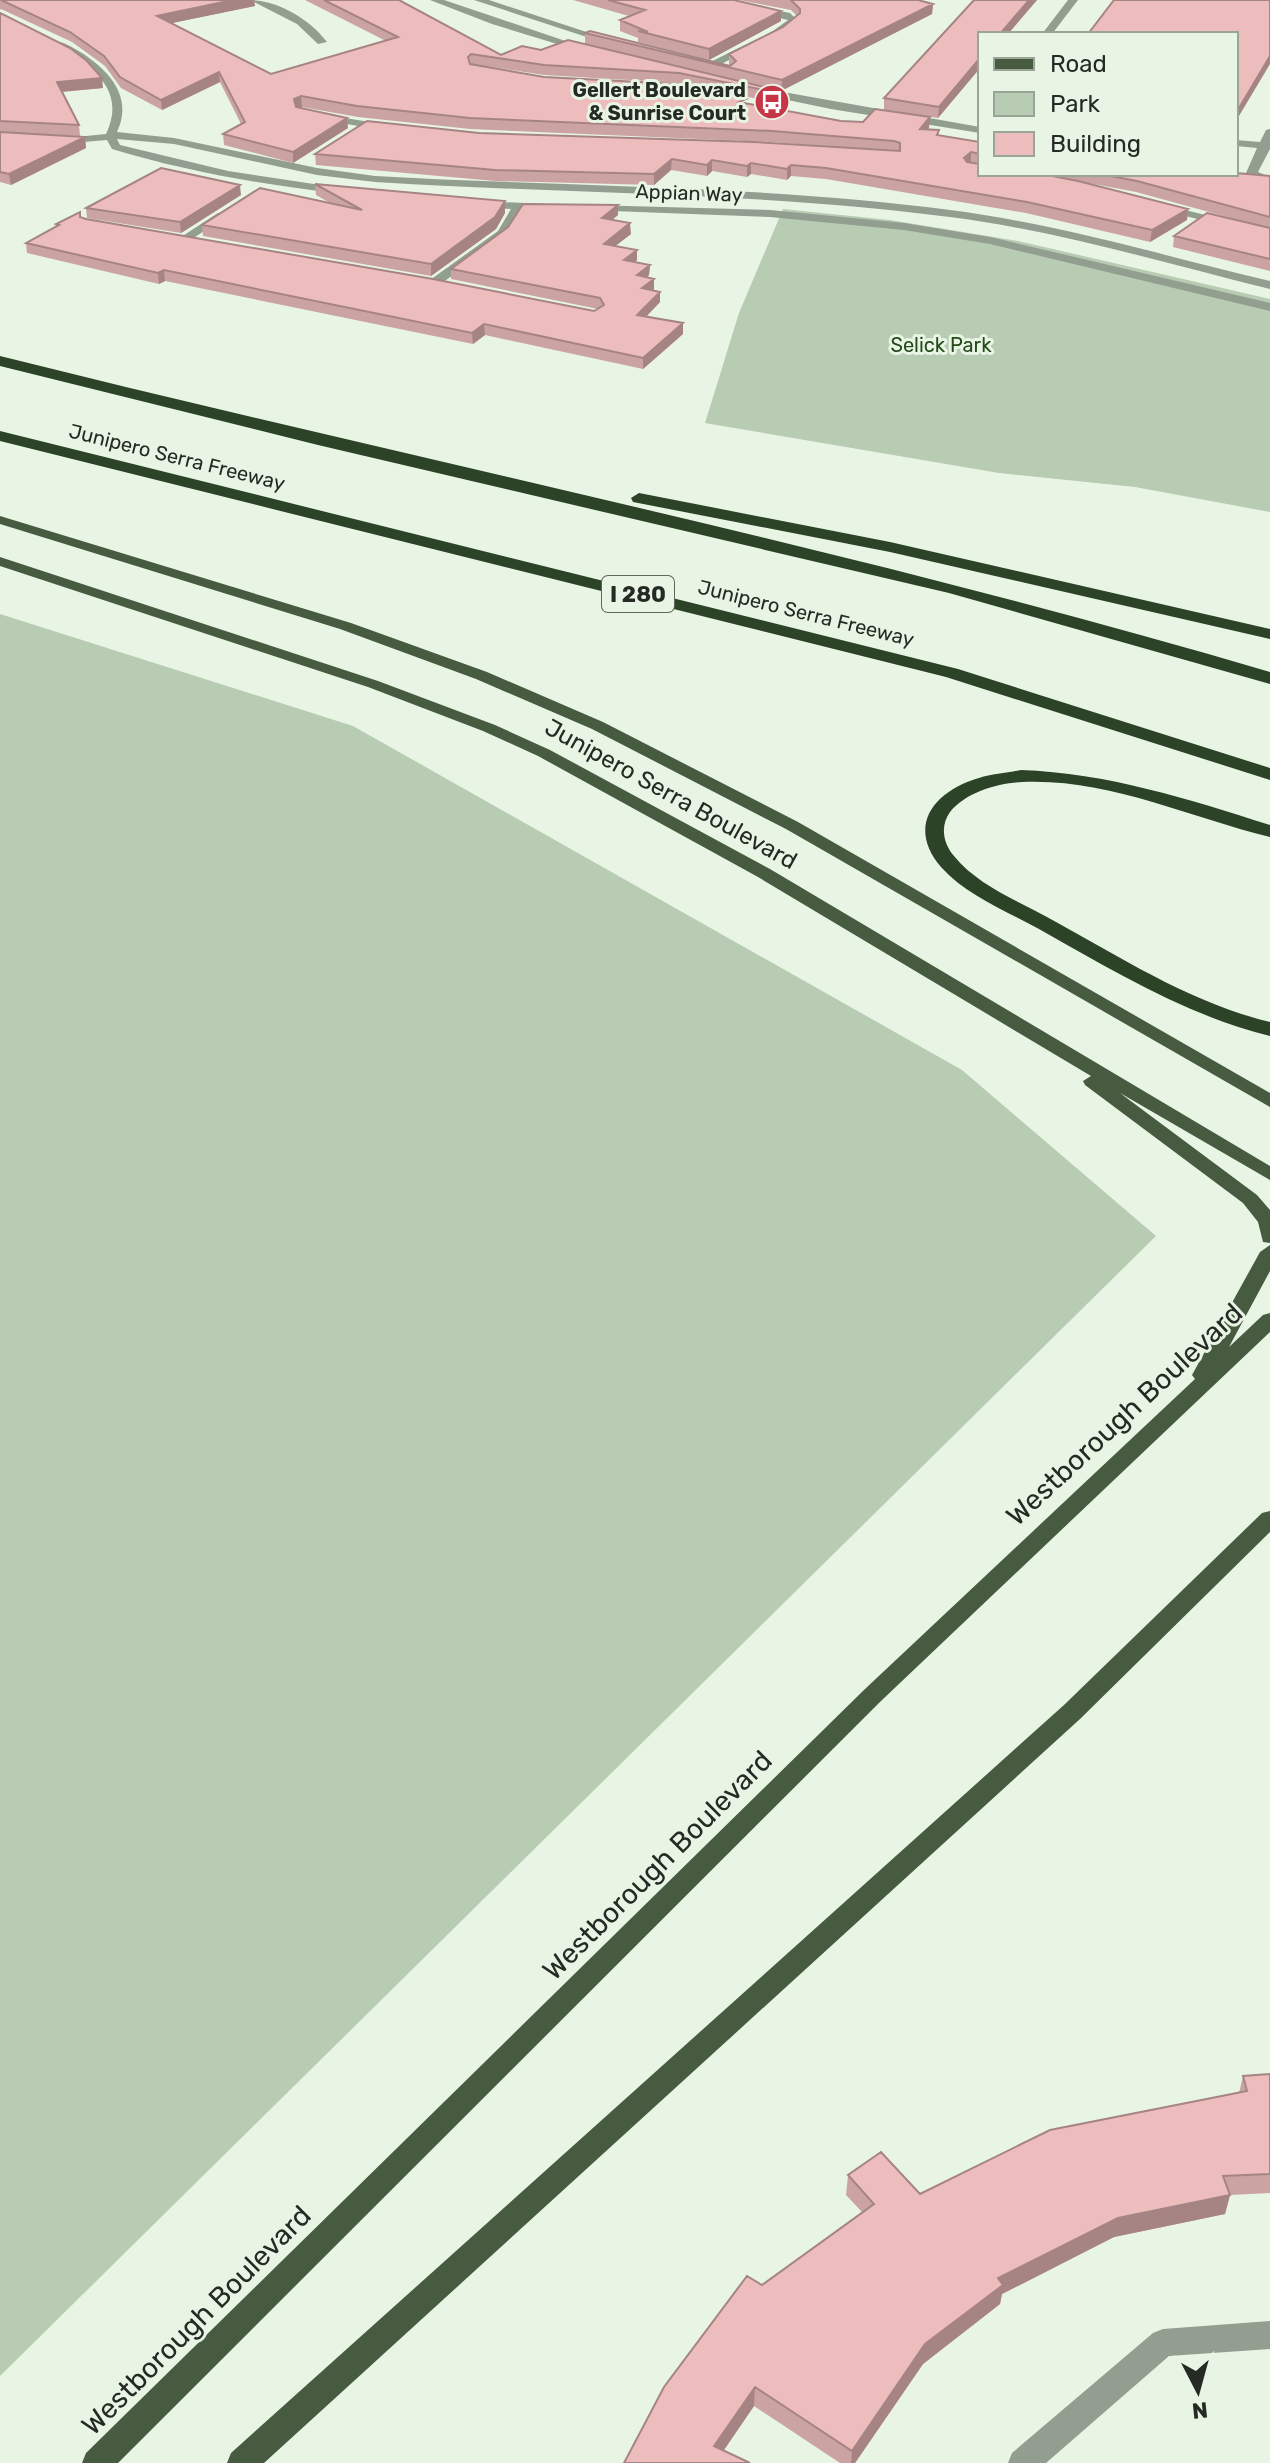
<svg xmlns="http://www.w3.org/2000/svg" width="1270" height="2463" font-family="Rubik,sans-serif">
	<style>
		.green { fill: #b8cbb3 }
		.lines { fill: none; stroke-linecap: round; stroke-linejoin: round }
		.minor { fill: #929e8f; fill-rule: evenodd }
		.major { fill: #475b41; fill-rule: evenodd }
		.highway { fill: #2c4327; fill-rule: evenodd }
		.wall { fill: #cca3a3 }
		.shaded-wall { fill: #a68484 }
		.building { fill: #edbdbd; stroke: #a68484; stroke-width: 2 }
		.labels { text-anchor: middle; stroke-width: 6; stroke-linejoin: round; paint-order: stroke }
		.far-poi-label { font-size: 20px; font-weight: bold; fill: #252a24; stroke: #e8f5e4; text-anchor: end }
		.far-street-label { font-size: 20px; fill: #252a24; stroke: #e8f5e4 }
		.far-park-label { font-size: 20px; fill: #254a1b; stroke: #e8f5e4 }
		.shield { fill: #e8f5e4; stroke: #60675e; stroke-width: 2 }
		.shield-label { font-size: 22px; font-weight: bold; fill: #252a24 }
		.street-label { font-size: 24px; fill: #252a24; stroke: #e8f5e4 }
		.near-street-label { font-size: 28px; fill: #252a24; stroke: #e8f5e4 }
	</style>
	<rect width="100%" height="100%" fill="#e8f5e4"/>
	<!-- green -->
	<path class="green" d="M783,209L890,220L1018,241L1270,299V512L1135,487L999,473L705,423L739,313Z
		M0,614L353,726L962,1070L1156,1236L0,2376Z"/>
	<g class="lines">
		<!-- minor -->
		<path class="minor" d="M250,0C278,0 311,20 327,42L318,44L297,24Z
			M430,0H444L592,50L583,52L492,24Z
			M474,0H489L617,42L608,44Z
			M703,0H723L790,13L798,21L781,35L692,78L687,75L688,73L773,31L788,20Z
			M1068,0H1078L1052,34H1042Z
			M53,41C64,41 73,48 82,53C111,72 133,98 117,132L174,138L317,168L375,176C567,187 760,185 950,210C1059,224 1164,256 1270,281V289C1164,263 1059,231 950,217C760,192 567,194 375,182L317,175L174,144L117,139L120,145L228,171L347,189L349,191L343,194C265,185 188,172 112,149L107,140L60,144L56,143V139L106,134C128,87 89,65 53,45Z
			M743,85L980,127V133L831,109L739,90V86Z
			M321,114L388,125L393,128L388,131L317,119V115Z
			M1270,129V149L1258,172L1270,177V184L1246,173L1257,148L1236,146V140L1260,142L1266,130Z
			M478,201L546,204L552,207L546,210L522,209L507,235L438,286H430V280L498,231L511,209L474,206L472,204Z
			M1161,204L1270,231V237L1157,209V205Z
			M590,205L770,210L904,223L990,237L1270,303V311L990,244L904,230L770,217L586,210V206Z
			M218,213L228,215L186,243H178V239Z
			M1270,2321V2349L1169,2356L1046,2463H1008L1012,2453L1153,2333L1163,2329Z"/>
		<!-- major -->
		<path class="major" d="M0,516L351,623L487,672L603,722L798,822L1270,1093V1107L786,829L592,729L476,679L340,629L0,524Z
			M0,557L378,681L495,725L550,750L770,869L1270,1166V1180L1120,1093L1257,1195L1270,1210V1243L1263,1242L1258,1222L1243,1203L1085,1085L1083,1081L1091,1076L758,877L538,756L483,731L368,687L0,566Z
			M1270,1245V1271L1229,1347L1263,1315L1270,1313V1332L881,1701L118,2463H82L86,2453L865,1689L1195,1379L1192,1375L1260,1252Z
			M1270,1511V1532L1080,1719L264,2463H227L231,2453L1064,1705L1262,1513Z"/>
		<!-- highway -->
		<path class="highway" d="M0,356C423,462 851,548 1270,672V684L949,593L318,445L0,366Z
			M0,431L958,669L1270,768V780L946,677L0,441Z
			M639,493L890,542L1270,629V639L890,552L633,502L631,498Z
			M1021,770C1107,773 1188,799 1270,825V837C1188,817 1108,778 1022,782C998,783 966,792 950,812C940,826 943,843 954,856C979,887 1023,903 1056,922C1125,960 1192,1003 1270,1022V1036C1185,1015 1114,971 1039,929C1006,911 966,895 941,867C906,826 934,791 979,778C992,774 1007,773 1021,770Z"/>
	</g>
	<!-- wall -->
	<path class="wall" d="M0,0H254L255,6L171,23L271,74L386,41L305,0H399L501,55L585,44V33L729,65V54L783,27L797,16L791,10L739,0H918L933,4L932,14L781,91L768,88L767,98L763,100L679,83L544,75L480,65L544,77L746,103L841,121L929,128L928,129L939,130L938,135L980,142V174H1236L1270,176V271L1173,247L1174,236L1264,227L1136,192L1083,182L1188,209L1187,220L1150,242L1026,213L826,179L791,176L787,180L751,174L747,177L712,171L707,176L671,170L654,185L495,181L316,165L315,154L479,133L838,147L771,142L470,129L358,117L302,107L299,108L348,128L293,163L224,145L223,134L241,124L220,82L162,110L121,88L105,66L72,42L1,9L0,10Z
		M573,0H734L781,21L709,60L638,42V38L620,31V20L629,16Z
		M974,0H1037L1008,34H980V68L938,118L884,110V98Z
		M0,13L103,88L62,92L79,125L80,136L0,132Z
		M0,132L85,137L86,148L11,185L0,182Z
		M315,184L505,201V213L496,229L431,276L203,236L202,225L330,203L316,195Z
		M241,195L181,233L87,218L86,208Z
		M618,215L612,220L631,234L615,246L637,260L635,262L650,265L649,275L647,277L654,289L653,290L660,292V302L646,317L683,323V334L643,369L485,335L473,344L165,281L159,284L27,253L26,243L56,227V224L80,217L86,219L594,311L598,309L451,279V269Z
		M1270,2074V2193L1230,2195L1225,2214L1114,2237L1002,2294L1000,2304L923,2364L855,2463H840L754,2406L724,2450L624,2463L762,2285L862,2212L846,2195L848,2175L920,2194L1239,2093L1243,2076Z"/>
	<!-- shaded-wall -->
	<path class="shaded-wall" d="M233,0H254L255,6L158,26L157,16Z
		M1029,0H1037L1008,34H1000Z
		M933,4L932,14L781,91L782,80Z
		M781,11V21L709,60V49Z
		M1270,56V64L1236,121V113Z
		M980,58V68L938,118L939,107Z
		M219,72L220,82L162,110L161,100Z
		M102,78L103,88L59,92L57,82Z
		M768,88L767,98L763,100L764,90Z
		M301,96L302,107L295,109L294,99Z
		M930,117L929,128L920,140V129Z
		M347,118L348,128L293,163V152Z
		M85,137L86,148L11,185L9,174Z
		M971,152V163L963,169L964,158Z
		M672,159L671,170L654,185V174Z
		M712,160V171L707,176V165Z
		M751,163V174L747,177V166Z
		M791,165V176L787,180V169Z
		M240,185L241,195L181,233L180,222Z
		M505,201V213L496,229L431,276V264Z
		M618,205V215L602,228V218Z
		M1188,209L1187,220L1150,242L1152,230Z
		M630,223L631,234L605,254L604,244Z
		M637,250V260L624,271V260Z
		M650,265L649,275L637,286V275Z
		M164,270L165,281L159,284L158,273Z
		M654,279V289L642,299V288Z
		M660,292V302L637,326V315Z
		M683,323V334L643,369V358Z
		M484,324L485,335L473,344L472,333Z
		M1230,2195L1225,2214L1114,2237L1002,2294L1000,2304L923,2364L855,2463H851L852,2451L925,2344L998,2278L1118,2218Z
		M755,2387L754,2406L715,2463L714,2446Z"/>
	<!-- building -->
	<path class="building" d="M1,0H233L157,16L271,74L398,37L324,0H399L501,55L522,46L541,50L568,40L768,88L764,90L679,73L544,65L471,54L468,57L470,64L544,77L679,84L746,99L739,102L841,121L863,122L875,109L930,117L920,129L939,130L937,135L980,142V154L971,152L964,158L967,162L980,164V174H1042L1078,181L1188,209L1152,230L1027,202L826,168L791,165L787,169L751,163L747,166L712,160L707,165L672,159L654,174L495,170L315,154L367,121L479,133L754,142L900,151V143L894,141L772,131L470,118L357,106L301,96L294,99L296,107L347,118L293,152L223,134L245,122L219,72L161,100L120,77L104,56L70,32Z
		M608,0H734L781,11L709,49L638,31L648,32L620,20L645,10Z
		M791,0H918L933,4L782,80L585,33L590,31L730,66L736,61L729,54L783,27L800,13V9Z
		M974,0H1029L1000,34H980V58L939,107L884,98Z
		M1114,0H1270V56L1236,113V34H1088Z
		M0,13L70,48L87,61L102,78L57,82L79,125L0,121Z
		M0,132L85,137L9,174L0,172Z
		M161,168L240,185L180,222L86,208Z
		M1236,173L1270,176V217L1137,181L1100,174Z
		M315,184L505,201L495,217L431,264L202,225L260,188L362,210Z
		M523,204L618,205L602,218L630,223L604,244L637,250L624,260L650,265L637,275L654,279L642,288L660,292L637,315L683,323L643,358L484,324L472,333L164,270L158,273L26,243L59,225L56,224L80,212V217L86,219L433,279L594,311L604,305L600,298L451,269L508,227Z
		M1207,213L1270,228V259L1174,236Z
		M1270,2074V2174L1223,2176L1230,2195L1118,2218L998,2278L1003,2285L925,2344L852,2451L755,2387L714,2446L750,2463H624L664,2387L747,2276L762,2285L874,2204L848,2175L881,2152L920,2194L1050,2130L1247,2091L1243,2076Z"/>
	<!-- icons -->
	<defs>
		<symbol id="bus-disc" viewBox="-11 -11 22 22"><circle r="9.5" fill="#c63647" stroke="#e8f5e4"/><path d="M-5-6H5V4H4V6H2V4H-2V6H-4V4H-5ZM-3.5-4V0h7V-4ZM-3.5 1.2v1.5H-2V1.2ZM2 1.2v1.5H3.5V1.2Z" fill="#fff"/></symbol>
	</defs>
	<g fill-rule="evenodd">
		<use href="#bus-disc" x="752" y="82" width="40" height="40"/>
	</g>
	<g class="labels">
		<!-- far-poi labels -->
		<g class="far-poi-label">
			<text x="746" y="97">Gellert Boulevard<tspan x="746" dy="23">&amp; Sunrise Court</tspan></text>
		</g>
		<!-- far-street labels -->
		<g class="far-street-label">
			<text transform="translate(689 193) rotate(2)" y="7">Appian Way</text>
			<text transform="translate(177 457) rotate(14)" y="7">Junipero Serra Freeway</text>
			<text transform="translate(806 613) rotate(14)" y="7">Junipero Serra Freeway</text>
		</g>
		<!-- far-park labels -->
		<g class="far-park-label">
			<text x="941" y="352">Selick Park</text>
		</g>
		<!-- shield labels -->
		<rect class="shield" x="602" y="576" width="72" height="36" rx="6"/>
		<g class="shield-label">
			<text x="638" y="602">I 280</text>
		</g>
		<!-- street labels -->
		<g class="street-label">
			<text transform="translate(671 794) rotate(29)" y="8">Junipero Serra Boulevard</text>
		</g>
		<!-- near-street labels -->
		<g class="near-street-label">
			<text transform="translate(1124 1414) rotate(-43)" y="10">Westborough Boulevard</text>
			<text transform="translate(657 1865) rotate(-45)" y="10">Westborough Boulevard</text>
			<text transform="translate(196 2320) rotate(-45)" y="10">Westborough Boulevard</text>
		</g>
	</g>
	<!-- legend -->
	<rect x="978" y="32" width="260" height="144" fill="#e8f5e4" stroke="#9aa497" stroke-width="2"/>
	<rect x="994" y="58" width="40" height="12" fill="#475b41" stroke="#9aa497" stroke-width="2"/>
	<text x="1050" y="72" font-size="24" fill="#252a24">Road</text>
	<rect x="994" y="92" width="40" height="24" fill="#b8cbb3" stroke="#9aa497" stroke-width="2"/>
	<text x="1050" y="112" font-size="24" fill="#252a24">Park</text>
	<rect x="994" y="132" width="40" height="24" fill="#edbdbd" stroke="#9aa497" stroke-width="2"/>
	<text x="1050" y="152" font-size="24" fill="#252a24">Building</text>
	<!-- north arrow -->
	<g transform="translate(1198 2391) rotate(174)" stroke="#e8f5e4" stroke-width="6" paint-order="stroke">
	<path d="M0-6L14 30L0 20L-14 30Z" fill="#252a24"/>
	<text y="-12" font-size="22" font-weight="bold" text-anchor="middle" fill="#252a24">N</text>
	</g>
</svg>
